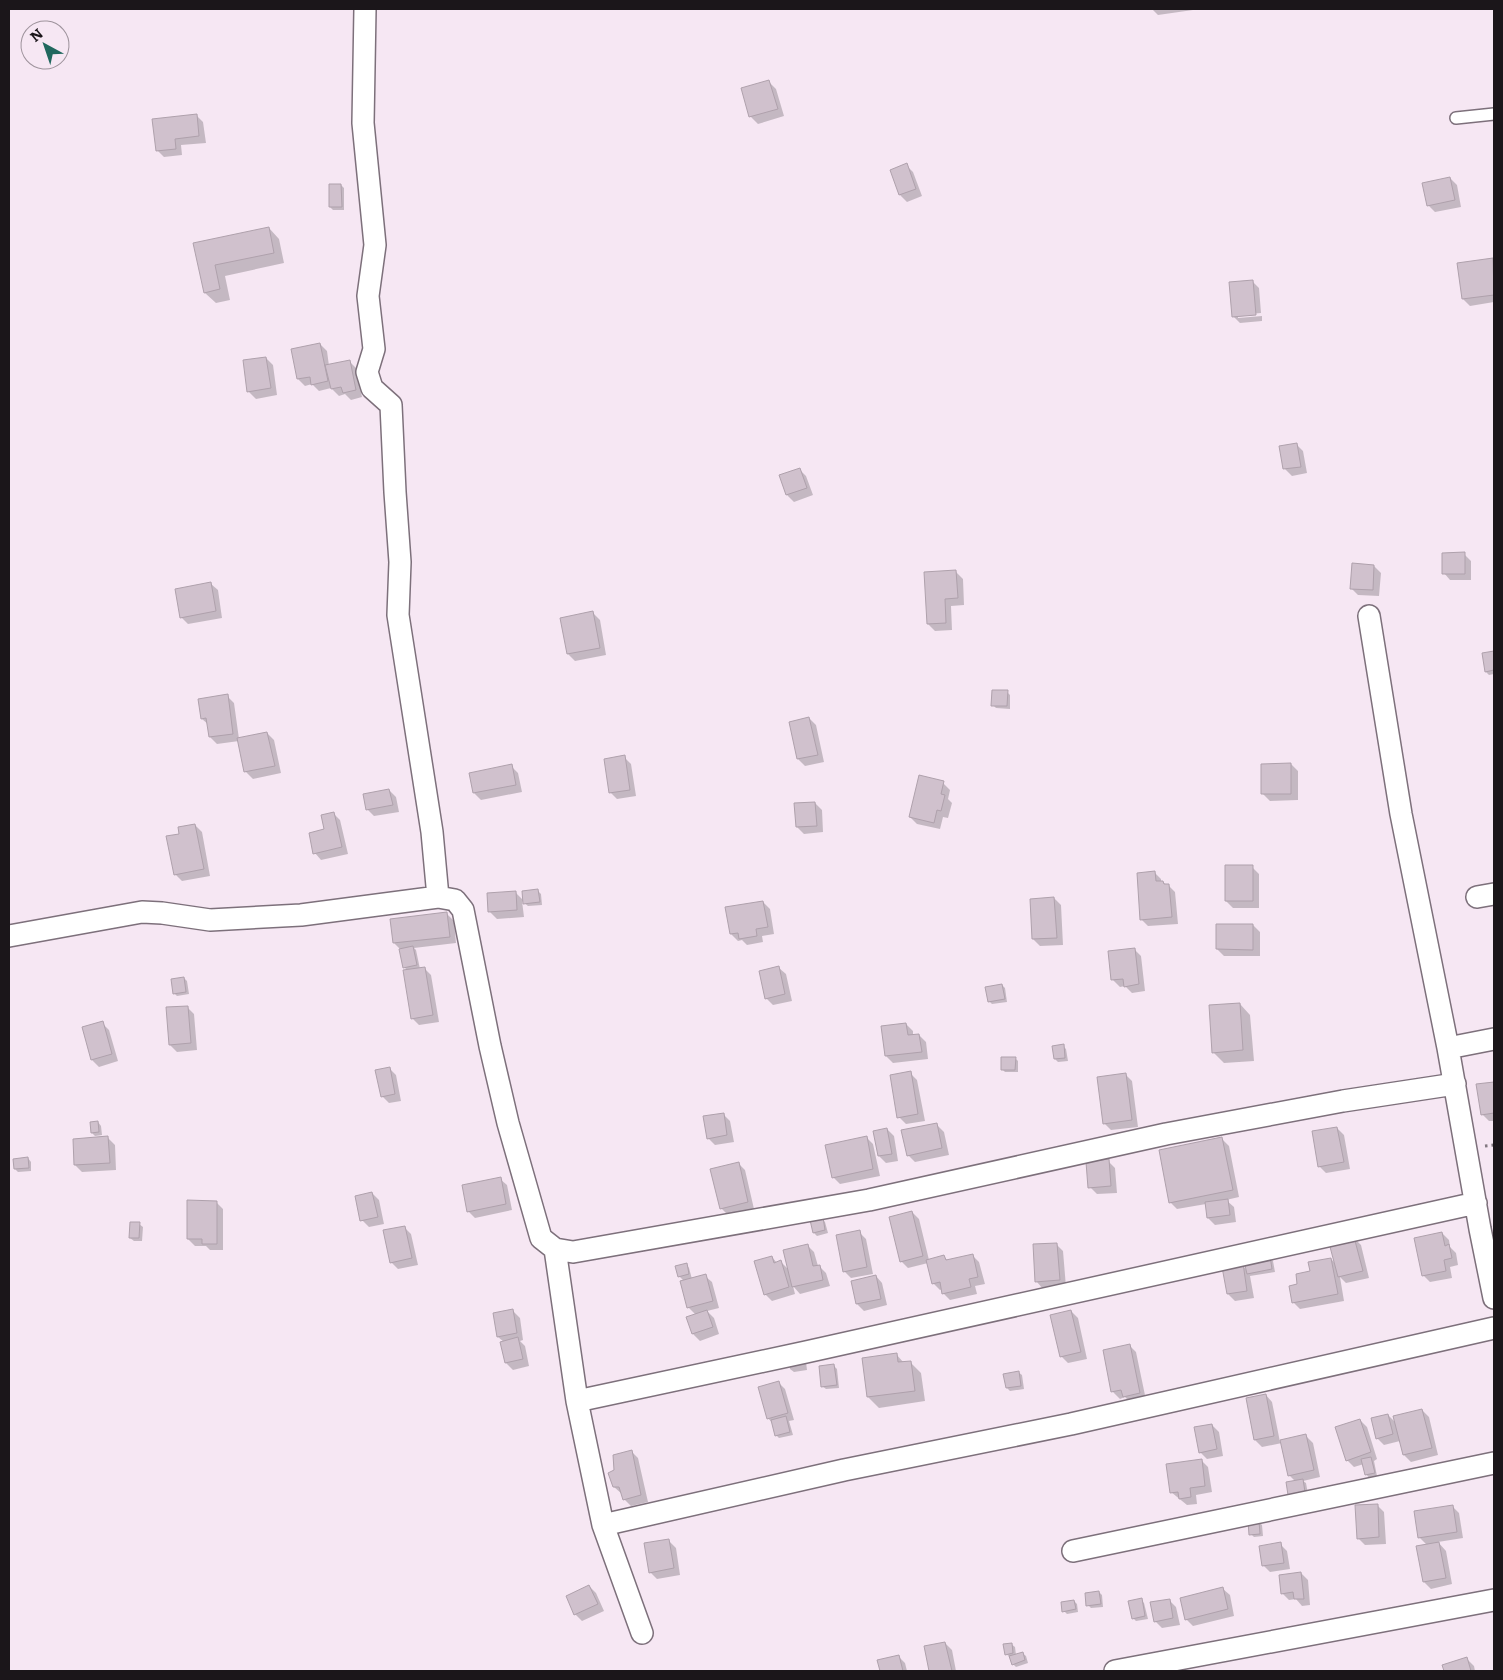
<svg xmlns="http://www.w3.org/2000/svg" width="1503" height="1680" font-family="Literata,serif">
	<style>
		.shadow { fill: #0003 }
		.building { fill: #d0c1cd; stroke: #afa1ac }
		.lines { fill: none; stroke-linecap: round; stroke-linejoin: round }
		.lane-casing { stroke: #7d707b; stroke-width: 14 }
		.street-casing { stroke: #7d707b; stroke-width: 24 }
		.path { stroke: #837981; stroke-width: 3; stroke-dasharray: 2.5 4; stroke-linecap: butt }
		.lane { stroke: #fff; stroke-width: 11 }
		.street { stroke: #fff; stroke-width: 21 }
	</style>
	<rect width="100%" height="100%" fill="#f6e7f3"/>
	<!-- shadow -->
	<path class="shadow" d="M1152,9H1200L1158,15Z
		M769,82L776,89L784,116L758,124L751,117L743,89Z
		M196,115L203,122L206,143L181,145L182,155L164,157L157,150Z
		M906,165L913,172L922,196L907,202L900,195Z
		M1450,178L1457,185L1461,207L1435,212L1428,205Z
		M341,185L344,188V210H333L330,207Z
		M269,228L279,239L284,263L225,276L230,300L216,303L205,293L195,244Z
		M1493,259L1494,302L1470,306L1463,299L1459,264Z
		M1252,281L1259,288L1261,313L1238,315V318L1262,316V321L1240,323L1233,316Z
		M320,344L327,351L329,366L349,361L356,368L362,397L351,400L345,394L339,396L331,388L319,391L312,384L305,386L298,379Z
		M266,358L273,365L277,395L256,399L249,392Z
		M1296,444L1303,451L1307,473L1292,476L1285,469Z
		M799,469L806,476L813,495L794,502L787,495L781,476Z
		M1464,554L1471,561V580H1450L1444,573Z
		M1374,566L1381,573L1379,596L1358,595L1351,588Z
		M956,572L963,579L964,605L951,606L952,630L935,631L928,624Z
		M211,584L218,590L222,618L188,624L181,617Z
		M593,613L600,620L606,655L575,661L568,654Z
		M1494,652V674L1489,675L1486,672L1483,654Z
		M1007,692L1010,695V709L996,708L993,705Z
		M227,696L234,703L239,739L267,733L274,740L281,773L253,779L246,772L239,741L217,744L210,737L209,725L202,719Z
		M809,718L816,725L824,762L805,766L798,759L790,723Z
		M624,757L631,764L636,796L617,799L610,792Z
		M1291,764L1298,771V800L1270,801L1263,794Z
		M511,766L518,773L522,792L481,800L474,793Z
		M943,783L950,790L948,799L952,803L948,818L943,817L940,829L917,824L910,817Z
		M389,790L396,797L399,812L374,816L367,809Z
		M815,803L822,810L823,832L804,834L797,827Z
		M333,813L340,820L348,854L321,860L315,853Z
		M195,825L202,832L210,876L182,881L175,874L181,835Z
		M1252,867L1259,874V908H1233L1226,901Z
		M1154,872L1161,879V882L1168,885L1175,892L1178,924L1148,926L1141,919Z
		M538,891L541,894L542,905L528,906L522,901L524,917L497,919L490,912L515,892L524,901Z
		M1054,898L1061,905L1063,945L1040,946L1033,939Z
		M763,902L770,909L774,934L762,936L763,942L747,945L742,940L738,941L731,934Z
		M447,914L454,921L456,943L414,948L416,950L420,969L424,968L431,975L439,1022L419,1025L412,1018L408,971L404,967L400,949L394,943Z
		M1253,925L1260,932V956H1224L1217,949Z
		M1134,949L1141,956L1145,991L1132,993L1125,986L1120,987L1113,980Z
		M779,968L786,974L792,1001L773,1005L766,998Z
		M184,978L187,981L189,994L177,996L174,993Z
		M1002,985L1005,988L1007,1002L992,1004L989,1001Z
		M1240,1004L1250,1015L1254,1061L1224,1063L1213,1052Z
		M187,1007L194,1014L197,1050L177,1052L170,1045Z
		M102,1023L109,1030L118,1061L99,1067L92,1060Z
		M906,1024L913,1031V1036L919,1035L926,1042L928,1059L893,1063L886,1056Z
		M1063,1046L1066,1049L1068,1061L1058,1062L1055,1059Z
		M1015,1058L1018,1061V1072H1005L1002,1069Z
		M389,1068L396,1075L401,1101L389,1103L382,1096Z
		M910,1073L917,1080L925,1121L906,1124L899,1117Z
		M1125,1074L1132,1081L1138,1127L1111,1130L1104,1123Z
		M1494,1083V1121H1489L1482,1114L1478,1085Z
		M723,1114L730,1121L734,1142L715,1145L708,1138Z
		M98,1122L101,1126L102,1135L95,1136L92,1133Z
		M937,1125L944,1132L949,1155L915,1162L908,1155Z
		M1337,1128L1344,1135L1350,1169L1326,1173L1319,1166Z
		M887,1129L894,1136L898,1161L886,1163L879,1156Z
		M866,1137L873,1144L880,1176L840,1184L833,1177Z
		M108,1138L115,1145L116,1170L82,1172L75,1165Z
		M1222,1139L1229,1146L1239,1197L1226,1200L1234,1207L1236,1222L1215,1225L1208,1218L1206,1204L1177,1209L1170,1202Z
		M28,1158L31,1162V1171L18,1172L15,1169Z
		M1108,1161L1115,1168L1117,1193L1097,1194L1090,1187Z
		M738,1163L745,1170L754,1209L728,1215L721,1208Z
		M500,1179L507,1185L512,1210L475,1218L468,1211Z
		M372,1193L379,1200L384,1224L369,1227L362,1220Z
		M216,1202L223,1209V1250H210L206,1246H195L188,1239Z
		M912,1212L919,1219L929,1260L944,1257L948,1261L972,1255L979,1262L985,1284L975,1286L977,1294L950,1300L943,1293V1289L940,1290L933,1283L928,1263L908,1268L901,1261Z
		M822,1219L825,1222L828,1233L817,1236L814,1233Z
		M139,1224L143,1227L142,1241H134L130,1238Z
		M404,1227L411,1234L418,1265L398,1269L391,1262Z
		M859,1232L866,1239L873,1274L851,1278L844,1271Z
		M1442,1233L1449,1240L1450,1247L1456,1253L1458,1265L1450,1267L1452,1278L1430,1282L1423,1275Z
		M1354,1238L1361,1245L1369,1278L1346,1283L1340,1277L1344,1301L1300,1309L1293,1302L1299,1285L1311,1272L1331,1259L1336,1264Z
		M1056,1244L1063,1251L1066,1287L1043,1289L1037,1282Z
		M807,1245L814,1252L818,1266H819L826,1273L830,1286L800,1294L793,1286L795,1294L772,1301L765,1294L772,1257L777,1263L781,1262L789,1270Z
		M1270,1257L1273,1261L1275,1272L1250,1276L1254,1298L1235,1301L1228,1294L1242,1265L1247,1270Z
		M686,1264L689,1268L692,1279L705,1276L712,1282L719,1308L707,1311L714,1318L719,1334L700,1341L693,1334L696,1315L688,1307L684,1281L679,1276Z
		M876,1276L882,1283L887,1305L864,1311L857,1304Z
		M513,1311L520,1318L523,1340L520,1341L525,1346L529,1366L513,1370L506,1363L504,1342L498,1337Z
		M1071,1311L1078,1318L1087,1359L1068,1363L1061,1356Z
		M1129,1345L1136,1352L1146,1400L1131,1403L1125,1397L1120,1399L1113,1392Z
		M896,1354L904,1363L910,1362L921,1373L925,1401L879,1408L868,1397Z
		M789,1361L806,1362L807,1370L794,1372L790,1369Z
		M834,1366L837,1369L839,1388L826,1389L822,1386Z
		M1018,1372L1022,1375L1024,1389L1010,1391L1007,1388Z
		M778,1382L785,1389L794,1420L789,1421L793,1435L779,1438L776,1435L773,1424L768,1418Z
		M1266,1395L1272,1402L1280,1442L1306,1436L1313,1443L1320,1477L1303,1481L1306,1483L1308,1494L1293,1497L1290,1494L1295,1481L1289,1475L1282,1443L1262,1447L1255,1440Z
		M1422,1410L1429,1417L1438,1455L1411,1462L1404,1455L1400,1441L1384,1445L1377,1438L1388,1415L1396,1423Z
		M1360,1420L1367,1427L1377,1459L1374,1461L1377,1476L1369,1478L1366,1474L1364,1464L1354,1467L1347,1460Z
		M1212,1425L1219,1432L1223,1456L1207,1459L1200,1452Z
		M631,1451L638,1458L648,1502L631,1506L624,1499L622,1494L614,1487L616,1471Z
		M1201,1460L1208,1467L1212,1492L1196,1495L1197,1504L1187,1505L1171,1492Z
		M1377,1505L1384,1512L1386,1544L1365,1545L1358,1538Z
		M1452,1506L1459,1513L1463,1538L1438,1542L1446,1551L1452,1584L1431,1589L1424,1582L1428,1546L1419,1537Z
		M1259,1522L1262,1525L1263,1536L1254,1537L1251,1534Z
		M669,1541L676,1548L680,1575L657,1579L650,1572Z
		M1280,1544L1287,1551L1290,1569L1270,1572L1263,1565Z
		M1301,1573L1308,1580L1310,1605L1302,1606L1296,1599L1289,1600L1282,1593Z
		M589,1586L596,1593L604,1611L582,1621L575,1614Z
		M1223,1589L1230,1595L1234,1616L1193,1626L1186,1619Z
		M1099,1592L1102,1595L1103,1607L1091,1608L1088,1605Z
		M1141,1600L1144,1603L1148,1619L1136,1621L1133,1618Z
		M1169,1600L1176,1607L1180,1625L1162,1628L1155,1621Z
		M1074,1601L1077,1604L1078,1612L1067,1614L1064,1611Z
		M945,1643L952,1650L956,1671H930L925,1647Z
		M1011,1644L1015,1647L1016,1655L1022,1653L1026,1656L1028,1663L1016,1667L1013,1664L1010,1657L1006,1654Z
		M898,1656L905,1663L907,1671H881L878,1661Z
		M1467,1659L1474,1666L1475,1671H1445L1444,1666Z"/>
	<!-- building -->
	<path class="building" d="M769,80L778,109L749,117L741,88Z
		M197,114L199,136L175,139L176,149L156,151L152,119Z
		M907,163L916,189L899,195L890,170Z
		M1450,177L1455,200L1427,206L1422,183Z
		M329,184H341L342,207H329Z
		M269,227L274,253L215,265L220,289L204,293L193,243Z
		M1493,258L1494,295L1462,299L1457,263Z
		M1253,280L1256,315L1232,317L1229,282Z
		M320,343L328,381L311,385L310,377L297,379L291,349Z
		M266,357L271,388L247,392L243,360Z
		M350,360L356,390L343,393L341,387L331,389L325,365Z
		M1297,443L1301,467L1283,469L1279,446Z
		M800,468L807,488L786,495L779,475Z
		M1465,552V574H1442V553Z
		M1352,563L1374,565L1373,590L1350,589Z
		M956,570L958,598L945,599L946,623L927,624L924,572Z
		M211,582L216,611L180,618L175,589Z
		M593,611L600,648L567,654L560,618Z
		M1494,651V670L1485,672L1482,653Z
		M992,690H1008L1007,706H991Z
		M228,694L233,734L209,737L206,718L201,719L198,699Z
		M809,717L818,755L797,759L789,722Z
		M267,732L275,766L244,772L237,738Z
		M625,755L630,790L609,793L604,759Z
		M1291,763V794H1261V764Z
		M512,764L516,785L473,793L469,773Z
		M919,775L944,781L941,794L945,795L941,811L937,810L934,823L909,817Z
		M389,789L393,805L366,810L363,794Z
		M815,802L817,826L796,827L794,803Z
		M334,812L342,847L313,854L309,833L324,829L321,815Z
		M195,824L204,869L174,875L166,836L179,834L178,827Z
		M1225,865H1253V901H1225Z
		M1155,871L1156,881H1163L1164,884H1169L1172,917L1140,920L1137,873Z
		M538,889L540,902L523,904L522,891Z
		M516,891L517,910L488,912L487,893Z
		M1054,897L1057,938L1032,939L1030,899Z
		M763,901L768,927L756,929L757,936L739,939L738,933L730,934L725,907Z
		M447,912L450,937L393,943L390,919Z
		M1216,924H1253V950L1216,949Z
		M413,946L417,965L403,968L399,949Z
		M1135,948L1139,984L1124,987L1123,979L1111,980L1108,951Z
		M779,966L785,994L765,999L759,971Z
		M425,967L433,1015L411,1019L403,970Z
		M184,977L186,992L173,994L171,979Z
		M1002,984L1005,999L988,1002L985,987Z
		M1240,1003L1243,1050L1212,1053L1209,1005Z
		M188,1006L191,1043L169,1045L166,1007Z
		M103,1021L112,1054L91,1060L82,1027Z
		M906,1023L908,1035L919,1034L922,1052L885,1056L881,1026Z
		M1064,1044L1065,1058L1054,1059L1052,1046Z
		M1001,1057H1016L1015,1070H1001Z
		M390,1067L395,1094L381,1097L375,1070Z
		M911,1071L918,1114L897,1118L890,1075Z
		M1126,1073L1132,1120L1103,1124L1097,1077Z
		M1494,1082V1113L1481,1115L1476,1084Z
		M724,1113L727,1135L707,1139L703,1116Z
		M98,1121L99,1132L91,1133L90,1122Z
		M937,1123L942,1148L907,1156L901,1130Z
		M1337,1127L1344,1162L1318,1167L1312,1131Z
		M887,1128L892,1154L878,1156L873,1131Z
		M108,1136L110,1163L74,1165L73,1139Z
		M867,1136L873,1169L832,1178L825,1145Z
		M1222,1137L1233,1190L1169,1203L1159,1150Z
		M28,1157L29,1168L14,1169L13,1159Z
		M1109,1159L1111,1186L1088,1188L1086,1162Z
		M739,1162L748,1202L720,1209L710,1169Z
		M501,1177L506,1204L467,1212L462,1185Z
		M372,1192L378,1217L360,1221L355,1196Z
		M1228,1199L1230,1215L1207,1218L1205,1202Z
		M187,1200L217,1201V1244H202V1239H187Z
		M912,1211L923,1256L900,1262L889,1217Z
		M823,1217L825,1230L813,1233L810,1220Z
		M130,1222H140L139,1238H129Z
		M405,1226L412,1258L390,1263L383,1230Z
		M860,1230L867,1267L843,1272L836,1235Z
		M1442,1232L1445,1246L1449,1244L1452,1258L1444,1260L1446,1271L1422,1276L1414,1238Z
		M1354,1237L1363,1271L1338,1277L1329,1243Z
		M1057,1243L1060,1280L1035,1282L1033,1244Z
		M808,1244L813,1266L820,1265L823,1280L792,1287L783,1250Z
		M973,1254L978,1277L969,1279L971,1287L942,1294L940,1282L932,1284L926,1260L944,1255L946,1260Z
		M772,1256L774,1263L781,1260L789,1287L764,1295L754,1261Z
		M1270,1256L1272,1269L1247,1274L1244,1261Z
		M1331,1258L1338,1294L1292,1303L1289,1286L1297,1284L1296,1274L1310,1271L1308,1262Z
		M687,1263L689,1274L678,1277L675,1266Z
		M1243,1263L1247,1291L1227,1294L1222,1267Z
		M706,1274L713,1301L687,1308L680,1281Z
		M876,1275L881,1299L856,1304L851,1281Z
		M513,1309L517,1333L497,1337L493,1313Z
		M707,1310L713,1327L692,1334L686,1317Z
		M1071,1310L1081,1352L1060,1357L1050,1315Z
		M518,1337L523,1359L505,1363L500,1342Z
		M1130,1344L1140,1393L1123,1397L1121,1390L1111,1392L1103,1350Z
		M897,1353L898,1362L911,1361L915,1391L867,1397L862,1358Z
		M834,1364L837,1385L821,1387L819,1366Z
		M1019,1371L1021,1386L1006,1388L1003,1374Z
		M779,1381L788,1413L767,1419L758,1387Z
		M1266,1394L1274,1436L1254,1440L1246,1398Z
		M1422,1409L1432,1448L1403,1455L1393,1416Z
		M1388,1414L1393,1434L1376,1439L1371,1418Z
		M786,1416L790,1432L775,1436L771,1420Z
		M1360,1419L1371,1452L1346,1461L1335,1427Z
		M1212,1424L1217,1449L1199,1453L1194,1427Z
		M1306,1434L1314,1470L1288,1476L1280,1440Z
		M632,1450L641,1495L623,1500L619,1487H613L608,1473L614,1470L613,1455Z
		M1371,1457L1375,1473L1365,1475L1361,1459Z
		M1202,1459L1205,1486L1190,1488L1191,1497L1179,1499L1178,1492L1170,1493L1166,1464Z
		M1303,1479L1305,1492L1288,1495L1286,1482Z
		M1378,1504L1379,1537L1357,1539L1355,1505Z
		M1453,1505L1457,1532L1418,1538L1414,1511Z
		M1248,1521H1259L1260,1534L1249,1535Z
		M669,1539L674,1568L649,1573L644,1543Z
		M1281,1542L1284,1563L1262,1566L1259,1546Z
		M1439,1542L1446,1578L1423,1582L1416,1546Z
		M1301,1572L1304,1599H1294L1293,1592L1281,1594L1279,1575Z
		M589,1585L598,1604L574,1615L566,1596Z
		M1223,1587L1228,1609L1185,1620L1180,1598Z
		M1099,1591L1101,1604L1086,1606L1085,1593Z
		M1142,1598L1145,1616L1132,1619L1128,1601Z
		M1170,1599L1173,1618L1154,1622L1150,1602Z
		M1074,1600L1076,1609L1062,1612L1061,1602Z
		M945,1642L952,1671H929L924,1646Z
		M1012,1643L1013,1653L1005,1655L1003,1644Z
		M1023,1652L1025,1660L1012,1665L1009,1656Z
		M899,1655L903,1671H880L877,1660Z
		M1467,1657L1471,1671H1444L1442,1665Z"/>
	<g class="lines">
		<defs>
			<path id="lane" d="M1456,118L1494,114"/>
			<path id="street" d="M365,9L363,123L375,245L368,296L374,349L367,372L372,388L391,405L395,492L400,562L398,615L432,832L438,897
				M1369,616L1401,814L1448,1048L1480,1229L1494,1298
				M1477,897L1494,894
				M9,936L142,912L162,913L210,920L301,915L438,897L455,900L463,910L490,1046L508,1123L541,1238L555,1249L573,1252L869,1200L1166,1134L1343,1101L1455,1084
				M1448,1048L1494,1039
				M555,1249L577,1401L603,1525L642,1633
				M577,1401L806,1352L1476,1203
				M603,1525L844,1470L1071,1424L1494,1328
				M1073,1551L1494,1463
				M1115,1671L1494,1600"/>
		</defs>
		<!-- lane casing -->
		<use href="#lane" class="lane-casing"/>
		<!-- street casing -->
		<use href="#street" class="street-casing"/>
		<!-- path -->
		<path class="path" d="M1485,1146L1494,1145"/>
		<!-- lane -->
		<use href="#lane" class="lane"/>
		<!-- street -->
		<use href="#street" class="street"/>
	</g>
	<!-- border -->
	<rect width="1503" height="1680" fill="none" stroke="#1b161a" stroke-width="20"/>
	<!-- north arrow -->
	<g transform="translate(45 45) rotate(320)"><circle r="24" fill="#f6e7f3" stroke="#9e939c"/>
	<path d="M0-4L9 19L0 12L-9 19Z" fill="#20685e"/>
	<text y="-8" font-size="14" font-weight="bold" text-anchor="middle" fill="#1b161a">N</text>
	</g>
</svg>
